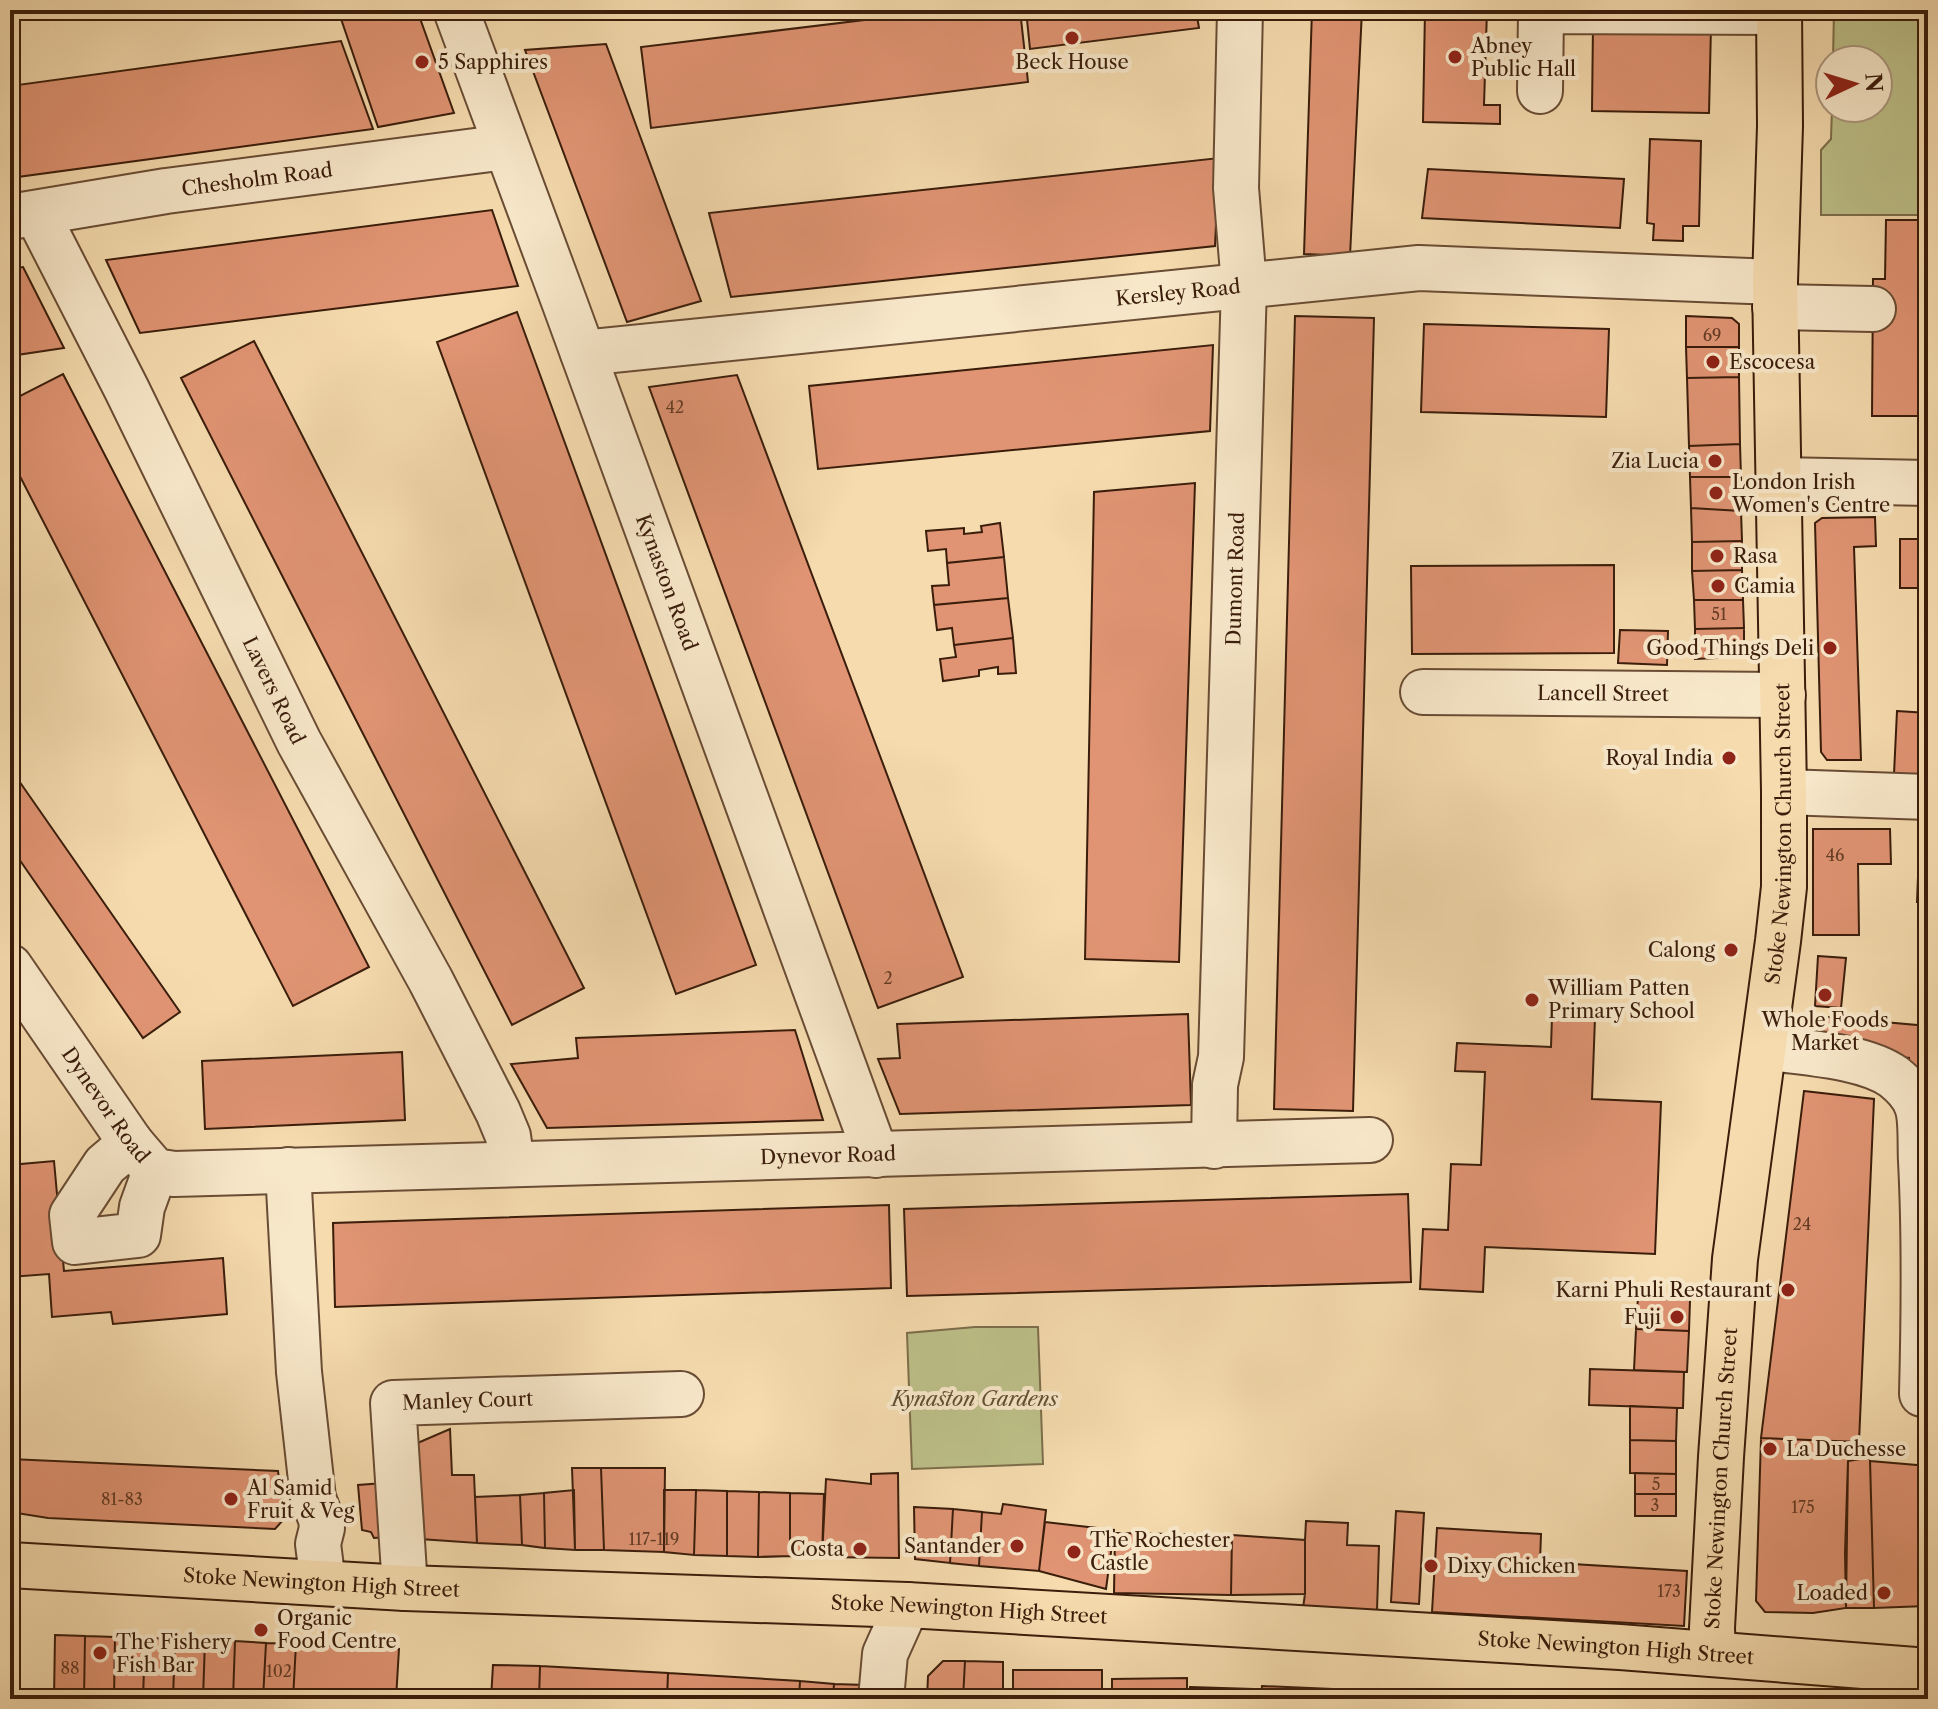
<svg xmlns="http://www.w3.org/2000/svg" width="1938" height="1709" font-family="'Libre Caslon Text',serif">
	<style>
		.green { fill: #bdc089; stroke: #7c6e4a; stroke-width: 2 }
		.building { fill: #e09473; stroke: #3a1d0b; stroke-width: 2 }
		.lines { fill: none; stroke-linecap: round; stroke-linejoin: round }
		.minor-casing { stroke: #694c34; stroke-width: 48 }
		.major-casing { stroke: #3a1d0b; stroke-width: 48 }
		.highway-casing { stroke: #3a1d0b; stroke-width: 48 }
		.minor { stroke: #f8e8ca; stroke-width: 44 }
		.major { stroke: #f5dbae; stroke-width: 44 }
		.highway { stroke: #f5dbae; stroke-width: 44 }
		.poi-dot { fill: #8f2418; stroke: #f8e8ca; stroke-width: 3 }
		.labels { text-anchor: middle; stroke-width: 8; stroke-linejoin: round; paint-order: stroke }
		.number-label { font-size: 16px; fill: #643b25 }
		.poi-label { font-size: 20px; fill: #3a1d0b; stroke: #f8e8ca; text-anchor: start }
		.street-label { font-size: 20px; fill: #3a1d0b; stroke: #f8e8ca }
		.park-label { font-size: 20px; font-style: italic; fill: #614e31; stroke: #f8e8ca }
	</style>
	<rect width="100%" height="100%" fill="#f5dbae"/>
	<filter id="stains"><feTurbulence type="fractalNoise" baseFrequency=".0025" numOctaves="4"/><feColorMatrix values="0 0 0 0 .2 0 0 0 0 .09 0 0 0 0 .02 0 0 0 .5 -.17"/></filter>
	<radialGradient id="worn" r=".72"><stop offset=".6" stop-color="#630" stop-opacity="0"/><stop offset="1" stop-color="#630" stop-opacity=".3"/></radialGradient>
	<!-- green -->
	<path class="green" d="M1834,10H1928V215H1821V150L1831,139L1832,108H1878V60H1833Z
		M975,1327H1038L1043,1464L912,1469L907,1333Z"/>
	<!-- building -->
	<path class="building" d="M338,10H417L454,113L378,127Z
		M947,10H1020L1028,82L651,128L641,47Z
		M1026,10H1196L1199,28L1030,49Z
		M1312,10H1362L1350,256L1304,254Z
		M1425,10H1487L1484,105H1500V124L1423,122Z
		M1593,24L1711,27L1709,113L1592,111Z
		M341,41L373,129L10,178V86Z
		M606,44L701,301L627,322L525,50Z
		M1650,139L1701,141L1699,226H1683V241L1653,240L1654,224L1647,223Z
		M1219,158L1215,246L731,297L709,213Z
		M1428,169L1624,179L1620,228L1422,218Z
		M492,210L518,286L140,333L106,260Z
		M1886,220H1928V416H1872L1873,279H1885Z
		M23,267L64,348L10,356V269Z
		M517,312L756,965L676,994L437,342Z
		M1295,316L1374,318L1353,1111L1274,1109Z
		M1686,316L1732,318L1739,324V347H1686Z
		M1424,324L1609,329L1606,417L1421,412Z
		M254,341L584,988L512,1025L181,378Z
		M1213,345L1210,431L818,469L809,386Z
		M1686,347H1739V377L1687,378Z
		M63,374L369,967L293,1006L10,457V401Z
		M737,375L963,977L878,1008L649,387Z
		M1739,377L1740,444L1689,446L1687,378Z
		M1740,444L1741,477H1690L1689,446Z
		M1690,477H1741V511L1691,508Z
		M1195,483L1179,962L1085,959L1094,492Z
		M1691,508L1741,511L1742,541L1692,542Z
		M1875,517L1876,546L1854,547L1861,760H1827L1821,752L1815,523L1822,518Z
		M1000,523L1004,557L947,563L946,549L928,551L926,531L964,528V534L982,532L981,526Z
		M1900,539H1928V588H1900Z
		M1742,541V570L1692,571V542Z
		M1004,557L1008,598L934,605L932,586L949,585L947,563Z
		M1614,565V653L1412,654L1411,566Z
		M1742,570L1743,600H1694L1692,571Z
		M1008,598L1013,638L954,645L952,628L937,630L934,605Z
		M1694,600H1743L1744,628L1695,629Z
		M1744,628V653L1740,657L1695,659V629Z
		M1620,630L1668,631L1667,665L1618,663Z
		M1013,638L1016,673L998,674V667L979,670V676L943,681L940,659L956,657L954,645Z
		M1897,711L1928,713V775L1894,774Z
		M10,768L180,1012L143,1038L10,846Z
		M1813,829H1890L1891,864H1858L1859,935H1813Z
		M1919,852H1928V902H1917Z
		M1818,956L1846,958L1841,1008L1815,1006Z
		M1188,1014L1191,1105L900,1114L878,1059L900,1058L897,1024Z
		M1552,1016L1595,1018L1592,1099L1661,1102L1655,1254L1485,1247L1483,1292L1420,1289L1423,1229L1448,1230L1451,1164L1481,1165L1485,1072L1455,1071L1457,1043L1551,1047Z
		M1816,1016L1928,1026V1083L1907,1081L1909,1058L1813,1049Z
		M795,1030L823,1120L547,1128L511,1064L578,1058L576,1038Z
		M402,1052L405,1120L205,1129L202,1061Z
		M10,1081L19,1096L10,1102Z
		M1804,1091L1874,1099L1859,1442L1761,1438Z
		M54,1161L64,1271L223,1258L227,1314L113,1324L111,1312L52,1317L49,1274L10,1277V1165Z
		M1408,1194L1411,1282L907,1296L904,1209Z
		M889,1205L891,1288L335,1307L333,1223Z
		M1638,1297L1690,1300L1689,1331L1636,1329Z
		M1636,1329L1689,1331L1687,1372L1634,1370Z
		M1590,1369L1684,1372L1683,1408L1589,1405Z
		M1630,1406L1677,1408L1676,1441L1630,1440Z
		M450,1429L452,1475H474L477,1543L420,1539L413,1445Z
		M1761,1438L1859,1442L1860,1459L1848,1461L1845,1553L1846,1608L1813,1613L1765,1612L1756,1601Z
		M1630,1440L1676,1441V1474L1630,1473Z
		M10,1459L278,1471L284,1519L275,1529L48,1518L10,1512Z
		M1860,1459H1870L1874,1608H1846L1848,1461Z
		M1870,1461L1928,1466L1926,1606L1874,1608Z
		M572,1468H601L604,1550H575Z
		M601,1468H665L664,1552L604,1550Z
		M898,1473L899,1558L822,1557L826,1479L871,1484V1474Z
		M1635,1473L1676,1474V1494H1635Z
		M397,1482L401,1536L374,1538L371,1532L362,1530L358,1485Z
		M574,1490L575,1550L545,1548L544,1493Z
		M664,1490H696L694,1555L664,1552Z
		M696,1490L727,1491V1556L694,1555Z
		M727,1491L759,1492L758,1557L727,1556Z
		M759,1492L790,1493V1556L758,1557Z
		M544,1493L545,1548L522,1545L520,1495Z
		M790,1493L824,1494L822,1557L790,1556Z
		M1635,1494H1676V1516H1635Z
		M520,1495L522,1545L477,1543L475,1497Z
		M1003,1504L1046,1510L1039,1571L979,1566L982,1512L1001,1514Z
		M914,1507L953,1509L950,1563L915,1559Z
		M953,1509L982,1512L979,1566L950,1563Z
		M1396,1511L1424,1513L1419,1604L1391,1602Z
		M1306,1521L1348,1523L1347,1545L1379,1546L1377,1611L1303,1608L1305,1594V1540Z
		M1045,1522L1114,1530L1106,1589L1039,1571Z
		M1437,1528L1541,1534L1540,1562L1687,1571L1684,1626L1432,1612Z
		M1115,1533L1232,1535L1231,1595L1114,1593Z
		M1232,1535L1305,1540V1594L1231,1595Z
		M55,1635L85,1636L84,1699H54Z
		M85,1636L115,1637L114,1699H84Z
		M115,1637L145,1638L143,1699H114Z
		M145,1638L175,1639L173,1699H143Z
		M175,1639L205,1640L203,1699H173Z
		M205,1640L235,1641L233,1699H203Z
		M235,1641L266,1643L263,1699H233Z
		M266,1643L296,1644L293,1699H263Z
		M296,1644L399,1649L396,1699H293Z
		M943,1661H965L963,1699H927L928,1676Z
		M965,1661L1003,1662V1699H963Z
		M493,1665L540,1666L539,1699H491Z
		M540,1666L668,1673L667,1699H539Z
		M1013,1670H1102V1699H1013Z
		M668,1673L800,1681L799,1699H667Z
		M1187,1678V1699H1112V1679Z
		M800,1681L834,1684L833,1699H799Z
		M834,1684L865,1685V1699H833Z
		M1262,1686L1447,1694V1699H1261Z
		M1190,1687L1253,1689V1699H1190Z
		M1459,1694L1493,1696L1492,1699H1458Z"/>
	<g class="lines">
		<defs>
			<g id="minor">
				<path id="s1" d="M456,10L565,304L876,1155"/>
				<path d="M1540,91L1541,11L1779,12"/>
				<path id="s2" d="M37,214L126,388L299,742L431,981L498,1112L508,1136L512,1164"/>
				<path id="s3" d="M10,217L166,191L506,147"/>
				<path d="M1775,307L1873,309"/>
				<path id="s4" d="M583,353L1419,268L1775,282"/>
				<path d="M1779,480L1928,483"/>
				<path id="s5" d="M1423,692L1783,695"/>
				<path d="M1784,792L1928,797"/>
				<path id="s6" d="M10,967L131,1143L155,1171L174,1174L1370,1140"/>
				<path d="M1764,1047C1802,1053 1863,1055 1894,1077C1904,1085 1913,1094 1917,1106C1922,1119 1920,1145 1921,1161C1925,1238 1924,1316 1922,1394H1928"/>
				<path d="M131,1143L105,1165L72,1215L75,1242L138,1235L142,1207L155,1171"/>
				<path id="s7" d="M1214,1146L1215,1085L1221,1057L1244,285L1236,188L1240,10"/>
				<path d="M288,1170L299,1372L313,1498L321,1519L322,1528L318,1544L323,1583"/>
				<path id="s8" d="M405,1588L393,1403L681,1394"/>
				<path d="M881,1699L885,1654L907,1605"/>
			</g>
			<g id="major">
				<path id="s9" d="M1713,1654L1712,1628L1721,1457L1735,1259L1778,941L1784,887V792L1775,282L1780,126L1779,10"/>
			</g>
			<g id="highway">
				<path id="s10" d="M10,1565L405,1588L907,1605L1620,1647L1928,1671"/>
			</g>
		</defs>
		<!-- minor casing -->
		<use href="#minor" class="minor-casing"/>
		<!-- major casing -->
		<use href="#major" class="major-casing"/>
		<!-- highway casing -->
		<use href="#highway" class="highway-casing"/>
		<!-- minor -->
		<use href="#minor" class="minor"/>
		<!-- major -->
		<use href="#major" class="major"/>
		<!-- highway -->
		<use href="#highway" class="highway"/>
	</g>
	<!-- markers -->
	<g class="poi-dot">
		<circle cx="1072" cy="38" r="8"/>
		<circle cx="1455" cy="57" r="8"/>
		<circle cx="422" cy="62" r="8"/>
		<circle cx="1713" cy="362" r="8"/>
		<circle cx="1715" cy="461" r="8"/>
		<circle cx="1716" cy="493" r="8"/>
		<circle cx="1717" cy="556" r="8"/>
		<circle cx="1718" cy="586" r="8"/>
		<circle cx="1830" cy="648" r="8"/>
		<circle cx="1729" cy="758" r="8"/>
		<circle cx="1731" cy="950" r="8"/>
		<circle cx="1825" cy="995" r="8"/>
		<circle cx="1532" cy="1000" r="8"/>
		<circle cx="1788" cy="1290" r="8"/>
		<circle cx="1677" cy="1317" r="8"/>
		<circle cx="1770" cy="1449" r="8"/>
		<circle cx="231" cy="1499" r="8"/>
		<circle cx="1017" cy="1546" r="8"/>
		<circle cx="860" cy="1549" r="8"/>
		<circle cx="1074" cy="1552" r="8"/>
		<circle cx="1431" cy="1566" r="8"/>
		<circle cx="1884" cy="1593" r="8"/>
		<circle cx="261" cy="1630" r="8"/>
		<circle cx="100" cy="1653" r="8"/>
	</g>
	<g class="labels">
		<!-- number labels -->
		<g class="number-label">
			<text x="1712" y="341">69</text>
			<text x="675" y="413">42</text>
			<text x="1719" y="620">51</text>
			<text x="1835" y="861">46</text>
			<text x="888" y="984">2</text>
			<text x="1802" y="1230">24</text>
			<text x="1656" y="1490">5</text>
			<text x="122" y="1505">81-83</text>
			<text x="1655" y="1511">3</text>
			<text x="1803" y="1513">175</text>
			<text x="654" y="1545">117-119</text>
			<text x="1669" y="1597">173</text>
			<text x="70" y="1674">88</text>
			<text x="279" y="1677">102</text>
		</g>
		<!-- poi labels -->
		<g class="poi-label">
			<text x="1471" y="53">Abney<tspan x="1471" dy="23">Public Hall</tspan></text>
			<text x="438" y="69">5 Sapphires</text>
			<text x="1072" y="69" text-anchor="middle">Beck House</text>
			<text x="1729" y="369">Escocesa</text>
			<text x="1699" y="468" text-anchor="end">Zia Lucia</text>
			<text x="1732" y="489">London Irish<tspan x="1732" dy="23">Women's Centre</tspan></text>
			<text x="1733" y="563">Rasa</text>
			<text x="1734" y="593">Camia</text>
			<text x="1814" y="655" text-anchor="end">Good Things Deli</text>
			<text x="1713" y="765" text-anchor="end">Royal India</text>
			<text x="1715" y="957" text-anchor="end">Calong</text>
			<text x="1548" y="995">William Patten<tspan x="1548" dy="23">Primary School</tspan></text>
			<text x="1825" y="1027" text-anchor="middle">Whole Foods<tspan x="1825" dy="23">Market</tspan></text>
			<text x="1772" y="1297" text-anchor="end">Karni Phuli Restaurant</text>
			<text x="1661" y="1324" text-anchor="end">Fuji</text>
			<text x="1786" y="1456">La Duchesse</text>
			<text x="247" y="1495">Al Samid<tspan x="247" dy="23">Fruit &amp; Veg</tspan></text>
			<text x="1090" y="1547">The Rochester<tspan x="1090" dy="23">Castle</tspan></text>
			<text x="1001" y="1553" text-anchor="end">Santander</text>
			<text x="844" y="1556" text-anchor="end">Costa</text>
			<text x="1447" y="1573">Dixy Chicken</text>
			<text x="1868" y="1600" text-anchor="end">Loaded</text>
			<text x="277" y="1625">Organic<tspan x="277" dy="23">Food Centre</tspan></text>
			<text x="116" y="1649">The Fishery<tspan x="116" dy="23">Fish Bar</tspan></text>
		</g>
		<!-- street labels -->
		<g class="street-label">
			<text dy="7" stroke="none"><textPath href="#s3" startOffset="250">Chesholm Road</textPath></text>
			<text dy="7" stroke="none"><textPath href="#s4" startOffset="598">Kersley Road</textPath></text>
			<text dy="7" stroke="none"><textPath href="#s7" startOffset="568">Dumont Road</textPath></text>
			<text dy="7" stroke="none"><textPath href="#s1" startOffset="610">Kynaston Road</textPath></text>
			<text dy="7" stroke="none"><textPath href="#s2" startOffset="532">Lavers Road</textPath></text>
			<text dy="7" stroke="none"><textPath href="#s5" startOffset="180">Lancell Street</textPath></text>
			<text dy="7" stroke="none"><textPath href="#s9" startOffset="824">Stoke Newington Church Street</textPath></text>
			<text dy="7" stroke="none"><textPath href="#s6" startOffset="168">Dynevor Road</textPath></text>
			<text dy="7" stroke="none"><textPath href="#s6" startOffset="924">Dynevor Road</textPath></text>
			<text dy="7" stroke="none"><textPath href="#s8" startOffset="260">Manley Court</textPath></text>
			<text dy="7" stroke="none"><textPath href="#s9" startOffset="176">Stoke Newington Church Street</textPath></text>
			<text dy="7" stroke="none"><textPath href="#s10" startOffset="312">Stoke Newington High Street</textPath></text>
			<text dy="7" stroke="none"><textPath href="#s10" startOffset="960">Stoke Newington High Street</textPath></text>
			<text dy="7" stroke="none"><textPath href="#s10" startOffset="1608">Stoke Newington High Street</textPath></text>
		</g>
		<!-- park labels -->
		<g class="park-label">
			<text x="975" y="1406">Kynaston Gardens</text>
		</g>
	</g>
	<!-- margin -->
	<rect width="1938" height="1709" fill="none" stroke="#f5dbae" stroke-width="40"/>
	<rect x="12" y="12" width="1914" height="1685" fill="none" stroke="#3a1d0b" stroke-width="4"/>
	<rect x="20" y="20" width="1898" height="1669" fill="none" stroke="#3a1d0b" stroke-width="2"/>
	<!-- north arrow -->
	<g transform="translate(1854 84) rotate(86)"><circle r="38" fill="#f8e8ca" stroke="#ac977e" stroke-width="2"/>
	<path d="M0-6L14 30L0 20L-14 30Z" fill="#8f2418"/>
	<text y="-12" font-size="22" font-weight="bold" text-anchor="middle" fill="#3a1d0b">N</text>
	</g>
	<rect width="100%" height="100%" filter="url(#stains)"/>
	<rect width="100%" height="100%" fill="url(#worn)"/>
</svg>
